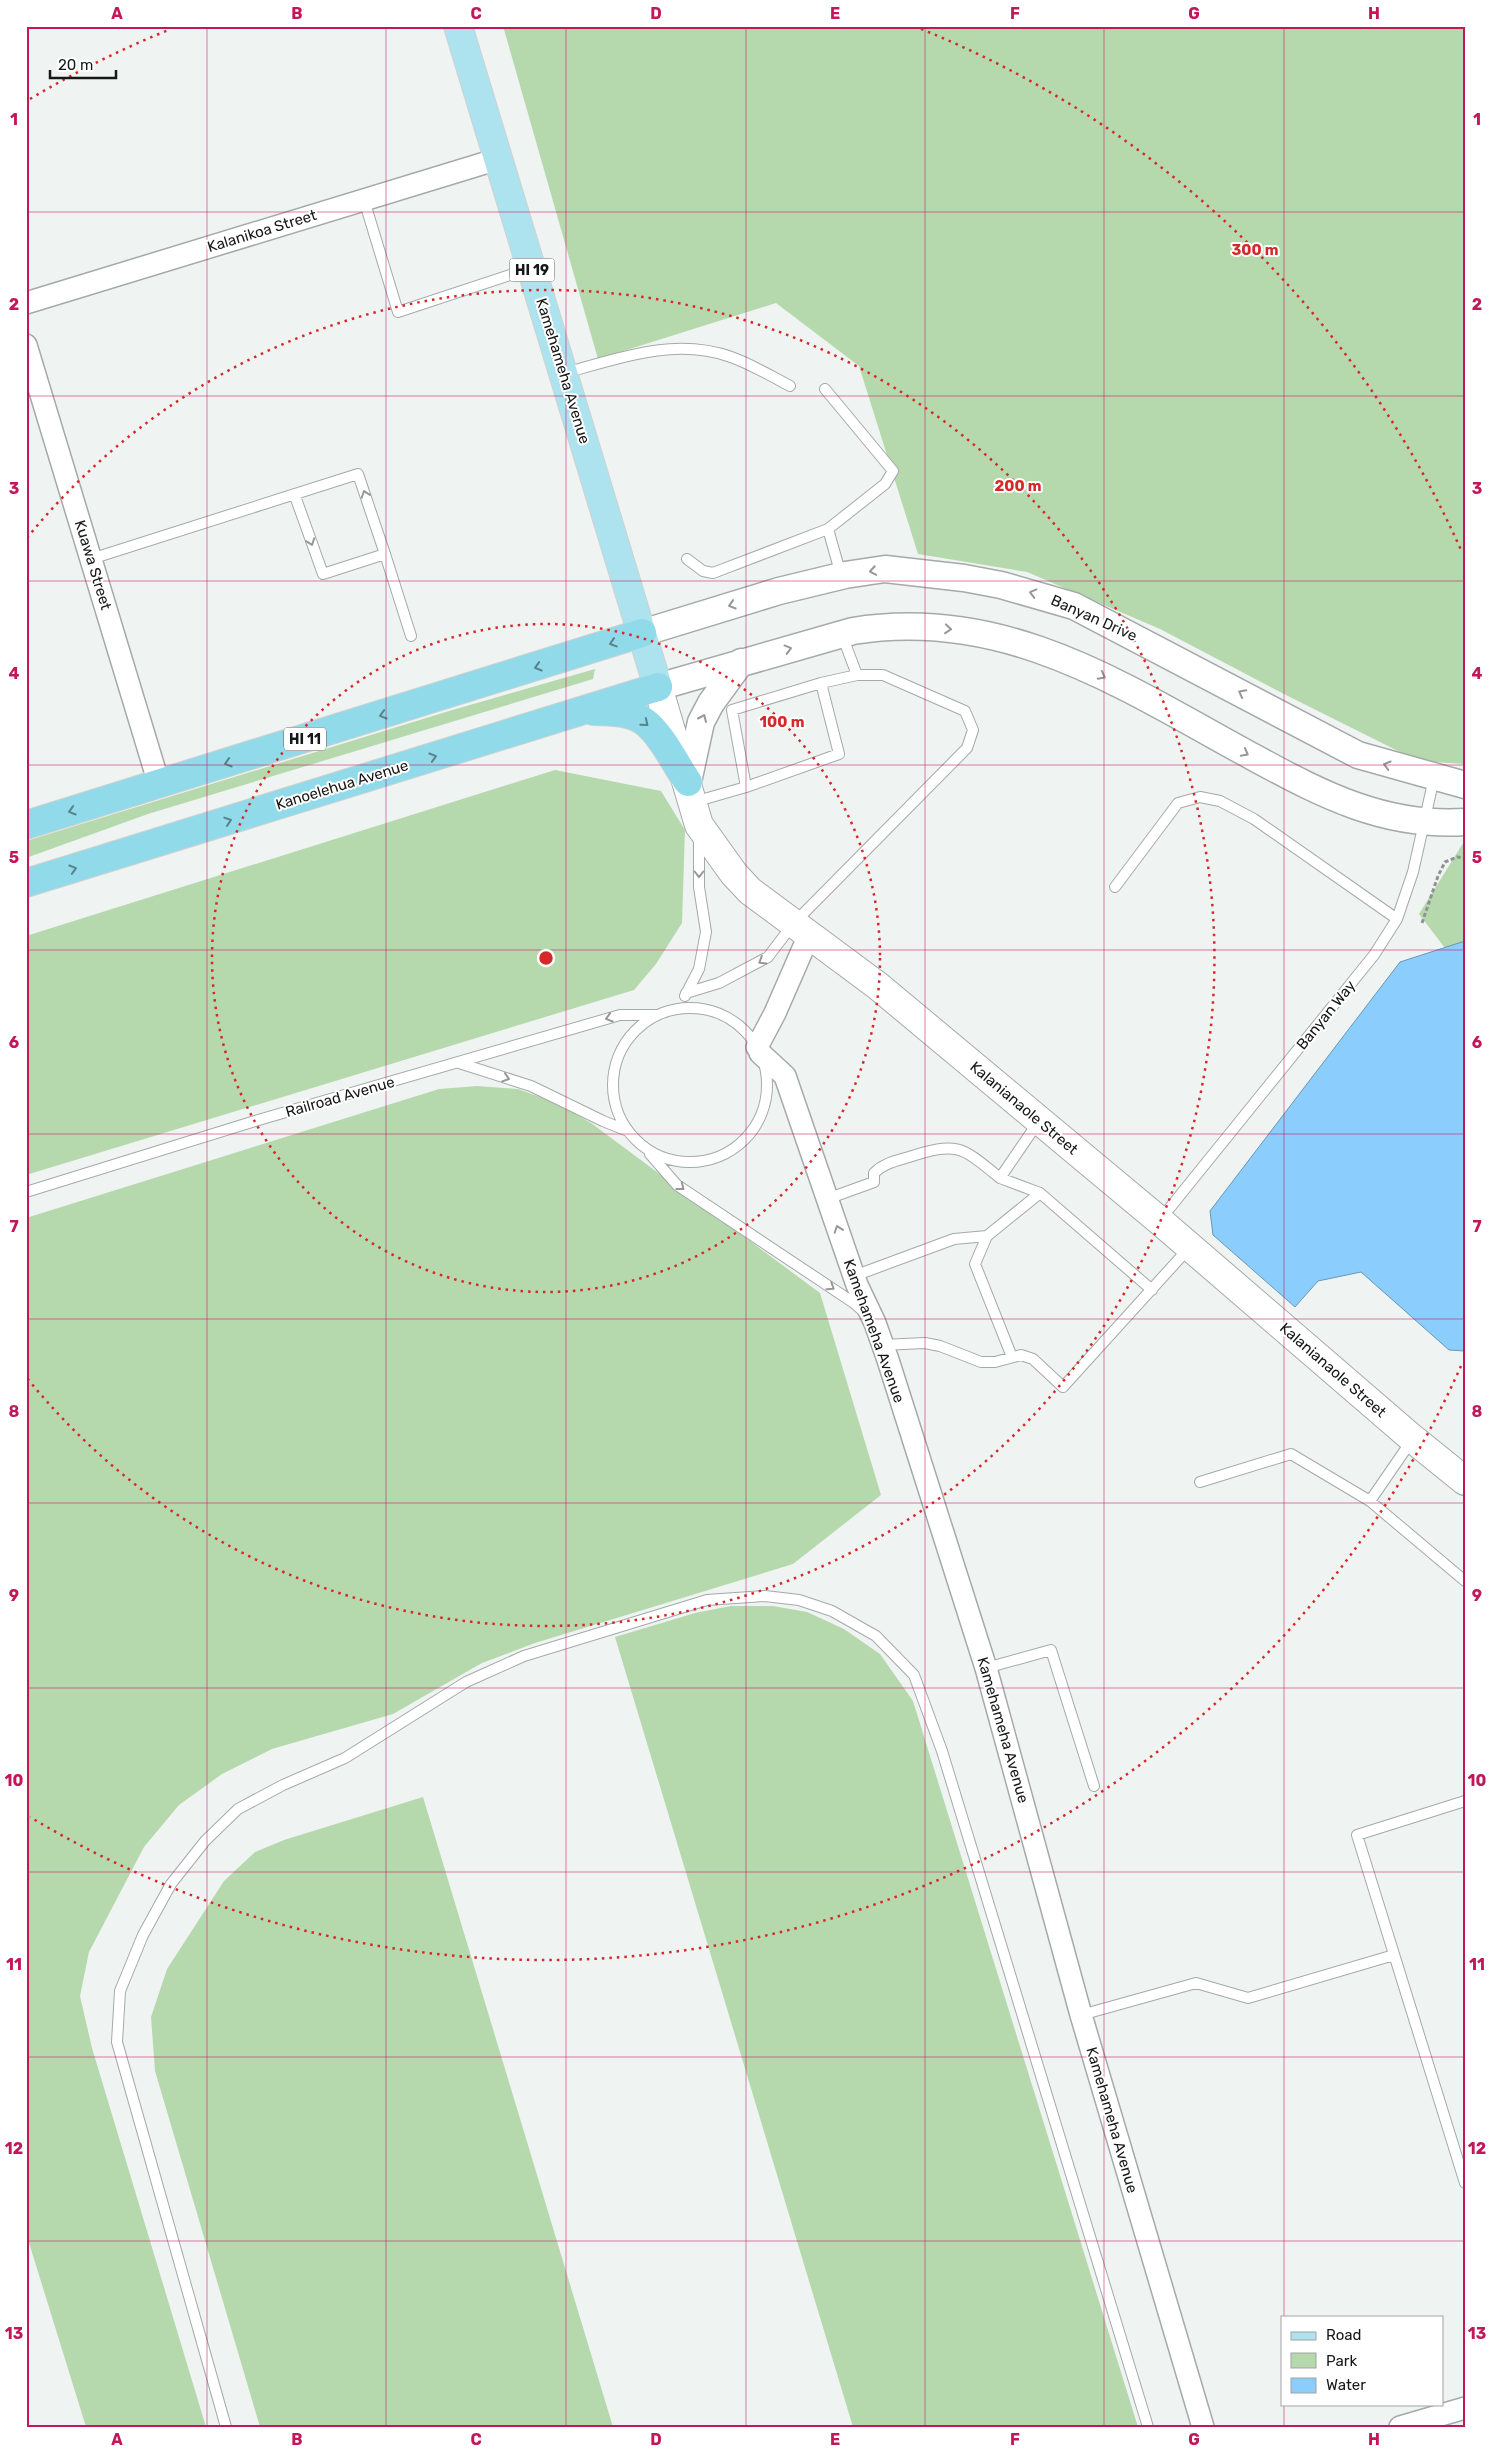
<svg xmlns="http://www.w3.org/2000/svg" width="1491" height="2453" font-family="Rubik,sans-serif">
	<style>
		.green { fill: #b6d8ad }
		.water { fill: #8bcdfc; stroke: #6897b7 }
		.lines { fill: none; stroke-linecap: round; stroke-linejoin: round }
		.service-casing { stroke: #a4a9a9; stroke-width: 12 }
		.minor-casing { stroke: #a4a9a9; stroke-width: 24 }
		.tertiary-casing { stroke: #a4a9a9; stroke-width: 29 }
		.secondary-casing { stroke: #a4a9a9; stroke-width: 30 }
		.primary-casing { stroke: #d0d1d1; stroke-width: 30 }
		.trunk-casing { stroke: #d0d1d1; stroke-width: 30 }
		.path { stroke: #8f9392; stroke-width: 3; stroke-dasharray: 4 2.5; stroke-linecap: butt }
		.service { stroke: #fff; stroke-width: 10 }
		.minor { stroke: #fff; stroke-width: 21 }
		.tertiary { stroke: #fff; stroke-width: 26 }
		.secondary { stroke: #fff; stroke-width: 28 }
		.primary { stroke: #ace3ef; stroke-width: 28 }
		.trunk { stroke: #90daea; stroke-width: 28 }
		.oneway { stroke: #969797 }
		.oneway2 { stroke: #59838b }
		.grid { fill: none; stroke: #c2185b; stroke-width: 1; stroke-opacity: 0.55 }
		.ring { fill: none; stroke: #d62828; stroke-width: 2.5; stroke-dasharray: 2.5 5 }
		.labels { text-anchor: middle; stroke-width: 4; stroke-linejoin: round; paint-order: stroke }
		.shield { fill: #fff; stroke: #5c5d5d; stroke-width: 1 }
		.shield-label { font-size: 14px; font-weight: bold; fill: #161817 }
		.street-label { font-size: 15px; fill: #161817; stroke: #fff }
		.centre { fill: #d62828; stroke: #fff; stroke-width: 2.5 }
		.ring-label { font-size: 15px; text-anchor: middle; font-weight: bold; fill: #d62828; stroke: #fff; stroke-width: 4; stroke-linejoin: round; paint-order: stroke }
		.neatline { fill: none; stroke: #c2185b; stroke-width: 2 }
		.grid-label { font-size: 16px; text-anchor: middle; font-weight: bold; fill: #c2185b }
	</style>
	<rect width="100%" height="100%" fill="#eff4f3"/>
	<!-- green -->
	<path class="green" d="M503,26H1465V764L1418,761L1284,694L1160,629L1027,572L918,554L859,366L776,303L598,359Z
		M595,669L593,679L148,814L26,858V841L449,711Z
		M555,770L661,791L685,830L682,923L656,964L634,990L26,1175V936Z
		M1465,840V953L1451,956L1419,914Z
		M477,1086L518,1089L554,1102L591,1123L820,1293L881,1495L793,1564L535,1643L482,1663L393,1714L272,1749L222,1774L179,1805L144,1847L89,1952L80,1996L92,2048L206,2427H86L26,2233V1218L439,1089Z
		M731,1606H773L807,1612L844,1629L880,1654L913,1701L1138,2427H853L615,1637L695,1613Z
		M423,1797L613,2427H260L155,2071L151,2017L167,1969L224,1881L255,1852L284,1840Z"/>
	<!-- water -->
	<path class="water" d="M1465,941V1351L1449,1350L1361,1272L1318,1281L1295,1307L1213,1235L1210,1211L1400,962Z"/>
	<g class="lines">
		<defs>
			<path id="service" d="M364,200L398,312L531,268
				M565,373C619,358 675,337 731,357C751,364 771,376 790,386
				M825,389L893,471L885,484L828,529L841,575
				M385,554L411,636
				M91,559L358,474L385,554L323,574L295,496
				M687,559L703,571L713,573L828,529
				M821,683L839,754L746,787L732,710L821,683L857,675L842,635
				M694,802L746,787
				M1115,887L1178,803L1200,797L1220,801L1254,819L1397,919
				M686,993L719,983L768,957L793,924L967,748L973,730L965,711L883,675H857
				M685,996L699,969L706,932L699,887V836
				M613 1085a77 77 0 1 1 154 0a77 77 0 1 1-154 0Z
				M459,1063L531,1086L603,1121L628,1131
				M650,1154L677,1185L854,1303L863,1311
				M1000,1178L1040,1193
				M26,1192L255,1121L620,1015H657
				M827,1199L874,1182V1173C884,1163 896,1161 909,1157C958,1141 962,1147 1000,1178L1039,1121
				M1160,1220L1374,955L1397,919L1413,872L1434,778
				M854,1276L954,1239L987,1236
				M882,1345L925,1343L940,1346L981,1362H995L1021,1355L1033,1359L1063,1387L1189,1248
				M1012,1357L975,1264L987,1236L1040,1193L1152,1290
				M1200,1482L1291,1454L1370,1501L1465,1581
				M1370,1501L1412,1440
				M986,1668L1051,1650L1094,1786
				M1465,1801L1357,1835L1465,2183
				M1081,2015L1196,1983L1248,1998L1394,1955
				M226,2427L117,2042L120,1991L143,1935L171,1884L205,1841L238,1809L283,1785L345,1758L466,1682L524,1656L707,1600L765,1596L799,1600L832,1611L876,1636L914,1675L942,1751L1148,2427"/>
			<path id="minor" d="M26,303L498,159
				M26,345L159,784
				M757,1047L775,1013L809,935
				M760,1053L785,1076L857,1285L875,1323L888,1360L986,1668L1081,2015L1203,2427
				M1400,2427L1465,2408"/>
			<path id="tertiary" d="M642,633L779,591L845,575L885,569L964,578L1001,585L1074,606L1358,755L1465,785
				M658,687L853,631C1007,606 1126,688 1255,758C1323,795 1385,827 1465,822
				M688,782L701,722L711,703L741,662"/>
			<path id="secondary" d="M658,687L699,825L734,874L750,891L878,986L1160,1221L1413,1439L1465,1481"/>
			<path id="primary" d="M458,26L658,687"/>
			<path id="trunk" d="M593,711C608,711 630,712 642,720C660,731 676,765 688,782
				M26,825L642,633
				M26,883L658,687"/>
		</defs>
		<!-- service casing -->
		<use href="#service" class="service-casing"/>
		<!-- minor casing -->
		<use href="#minor" class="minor-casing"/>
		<!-- tertiary casing -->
		<use href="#tertiary" class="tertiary-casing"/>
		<!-- secondary casing -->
		<use href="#secondary" class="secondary-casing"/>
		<!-- primary casing -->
		<use href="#primary" class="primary-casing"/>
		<!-- trunk casing -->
		<use href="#trunk" class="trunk-casing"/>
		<!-- path -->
		<path class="path" d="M1422,923L1438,876L1445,862L1457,857L1465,858"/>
		<!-- service -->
		<use href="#service" class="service"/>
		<!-- minor -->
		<use href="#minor" class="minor"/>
		<!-- tertiary -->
		<use href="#tertiary" class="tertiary"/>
		<!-- secondary -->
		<use href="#secondary" class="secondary"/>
		<!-- primary -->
		<use href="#primary" class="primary"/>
		<!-- trunk -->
		<use href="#trunk" class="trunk"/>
	</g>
	<!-- one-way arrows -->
	<defs><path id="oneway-chevron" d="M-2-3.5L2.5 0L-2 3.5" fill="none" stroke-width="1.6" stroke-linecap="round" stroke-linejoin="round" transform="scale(1.25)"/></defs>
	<g class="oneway">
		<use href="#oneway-chevron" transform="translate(365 494) rotate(-109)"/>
		<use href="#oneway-chevron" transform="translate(311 542) rotate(70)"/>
		<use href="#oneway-chevron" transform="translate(873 571) rotate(170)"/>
		<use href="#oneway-chevron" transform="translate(1033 593) rotate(-165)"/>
		<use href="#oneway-chevron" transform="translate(732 605) rotate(163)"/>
		<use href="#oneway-chevron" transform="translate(948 629) rotate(5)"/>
		<use href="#oneway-chevron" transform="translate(788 649) rotate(-15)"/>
		<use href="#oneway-chevron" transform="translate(1102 676) rotate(28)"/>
		<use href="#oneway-chevron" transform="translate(1242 693) rotate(-152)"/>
		<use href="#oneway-chevron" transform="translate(703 718) rotate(-66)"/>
		<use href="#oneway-chevron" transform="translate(1245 753) rotate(28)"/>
		<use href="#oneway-chevron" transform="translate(1387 765) rotate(-164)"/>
		<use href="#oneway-chevron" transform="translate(699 874) rotate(90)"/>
		<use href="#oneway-chevron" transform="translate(762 961) rotate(148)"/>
		<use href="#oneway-chevron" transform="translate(609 1018) rotate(163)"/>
		<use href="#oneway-chevron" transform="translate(506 1078) rotate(18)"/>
		<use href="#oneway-chevron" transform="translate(681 1187) rotate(38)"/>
		<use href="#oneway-chevron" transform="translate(838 1229) rotate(-109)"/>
		<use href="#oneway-chevron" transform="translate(831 1287) rotate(33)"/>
	</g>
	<g class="oneway2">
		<use href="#oneway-chevron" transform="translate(613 643) rotate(162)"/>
		<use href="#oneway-chevron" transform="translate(538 667) rotate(163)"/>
		<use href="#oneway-chevron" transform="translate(383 715) rotate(163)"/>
		<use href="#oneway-chevron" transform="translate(645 723) rotate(39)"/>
		<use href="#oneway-chevron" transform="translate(433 757) rotate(-17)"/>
		<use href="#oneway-chevron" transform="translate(228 763) rotate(163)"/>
		<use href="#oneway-chevron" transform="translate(72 811) rotate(163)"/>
		<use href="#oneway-chevron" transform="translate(228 821) rotate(-18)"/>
		<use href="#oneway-chevron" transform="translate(73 869) rotate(-17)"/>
	</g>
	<!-- grid -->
	<path class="grid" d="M207,26V2427M386,26V2427M566,26V2427M746,26V2427M925,26V2427M1104,26V2427M1284,26V2317M26,212H1465M26,396H1465M26,581H1465M26,765H1465M26,950H1465M26,1134H1465M26,1319H1465M26,1503H1465M26,1688H1465M26,1872H1465M26,2057H1465M26,2241H1465M1284,2404V2427"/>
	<!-- distance rings -->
	<g class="ring">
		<circle cx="546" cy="958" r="334"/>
		<path d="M27 538A668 668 0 1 1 27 1378"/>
		<path d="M1461 1366A1002 1002 0 0 1 30 1817M30 99A1002 1002 0 0 1 171 29M921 29A1002 1002 0 0 1 1461 550"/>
	</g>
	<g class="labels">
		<!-- shield labels -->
		<g class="shield">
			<rect x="509.5" y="258.5" width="45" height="23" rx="4"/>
			<rect x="284" y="727.5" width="42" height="23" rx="4"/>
		</g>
		<g class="shield-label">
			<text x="532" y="275">HI 19</text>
			<text x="305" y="744">HI 11</text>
		</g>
		<!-- street labels -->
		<g class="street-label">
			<text transform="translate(262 231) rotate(-17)" y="5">Kalanikoa Street</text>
			<text transform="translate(563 371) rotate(73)" y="5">Kamehameha Avenue</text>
			<text transform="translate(93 565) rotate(73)" y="5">Kuawa Street</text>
			<text transform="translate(1094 618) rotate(24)" y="5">Banyan Drive</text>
			<text transform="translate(342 785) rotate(-17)" y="5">Kanoelehua Avenue</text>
			<text transform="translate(1326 1015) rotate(-51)" y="5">Banyan Way</text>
			<text transform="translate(340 1097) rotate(-16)" y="5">Railroad Avenue</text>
			<text transform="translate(1024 1108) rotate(40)" y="5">Kalanianaole Street</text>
			<text transform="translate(874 1331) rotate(70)" y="5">Kamehameha Avenue</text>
			<text transform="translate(1333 1370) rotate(41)" y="5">Kalanianaole Street</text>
			<text transform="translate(1003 1730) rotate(74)" y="5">Kamehameha Avenue</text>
			<text transform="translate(1112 2120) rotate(74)" y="5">Kamehameha Avenue</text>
		</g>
	</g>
	<circle cx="546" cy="958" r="8" class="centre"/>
	<g class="ring-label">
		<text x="1255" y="255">300 m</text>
		<text x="1018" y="491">200 m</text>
		<text x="782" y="727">100 m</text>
	</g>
	<!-- border -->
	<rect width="1491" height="2453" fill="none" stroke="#ffffff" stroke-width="55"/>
	<!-- legend -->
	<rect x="1281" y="2316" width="162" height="90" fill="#ffffff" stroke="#a2a3a2"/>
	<rect x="1291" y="2332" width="25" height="8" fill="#ace3ef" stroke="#a2a3a2"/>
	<text x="1326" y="2340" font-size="15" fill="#161817">Road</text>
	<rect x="1291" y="2353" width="25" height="15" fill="#b6d8ad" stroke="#a2a3a2"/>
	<text x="1326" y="2366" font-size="15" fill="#161817">Park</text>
	<rect x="1291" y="2378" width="25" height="15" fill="#8bcdfc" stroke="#a2a3a2"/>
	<text x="1326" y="2390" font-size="15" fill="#161817">Water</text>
	<!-- scale -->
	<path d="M50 70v8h66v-8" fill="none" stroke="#161817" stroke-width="2.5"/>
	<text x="58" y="70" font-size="15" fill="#161817" stroke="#ffffff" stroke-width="4" paint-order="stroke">20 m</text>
	<rect x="28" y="28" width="1436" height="2398" class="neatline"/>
	<g class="grid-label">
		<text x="117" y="19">A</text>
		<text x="297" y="19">B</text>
		<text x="476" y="19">C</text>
		<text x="656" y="19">D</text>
		<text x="835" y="19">E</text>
		<text x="1015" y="19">F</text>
		<text x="1194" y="19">G</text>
		<text x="1374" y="19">H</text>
		<text x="14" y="125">1</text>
		<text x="1477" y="125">1</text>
		<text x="14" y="310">2</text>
		<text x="1477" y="310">2</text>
		<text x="14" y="494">3</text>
		<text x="1477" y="494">3</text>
		<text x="14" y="679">4</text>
		<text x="1477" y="679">4</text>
		<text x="14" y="863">5</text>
		<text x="1477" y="863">5</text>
		<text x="14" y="1048">6</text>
		<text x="1477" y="1048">6</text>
		<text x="14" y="1232">7</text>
		<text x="1477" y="1232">7</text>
		<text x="14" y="1417">8</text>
		<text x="1477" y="1417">8</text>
		<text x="14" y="1601">9</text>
		<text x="1477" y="1601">9</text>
		<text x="14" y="1786">10</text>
		<text x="1477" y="1786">10</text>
		<text x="14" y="1970">11</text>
		<text x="1477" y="1970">11</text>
		<text x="14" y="2154">12</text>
		<text x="1477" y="2154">12</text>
		<text x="14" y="2339">13</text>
		<text x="1477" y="2339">13</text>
		<text x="117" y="2445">A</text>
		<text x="297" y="2445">B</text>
		<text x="476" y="2445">C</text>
		<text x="656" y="2445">D</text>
		<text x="835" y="2445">E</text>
		<text x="1015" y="2445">F</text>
		<text x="1194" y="2445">G</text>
		<text x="1374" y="2445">H</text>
	</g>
</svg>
